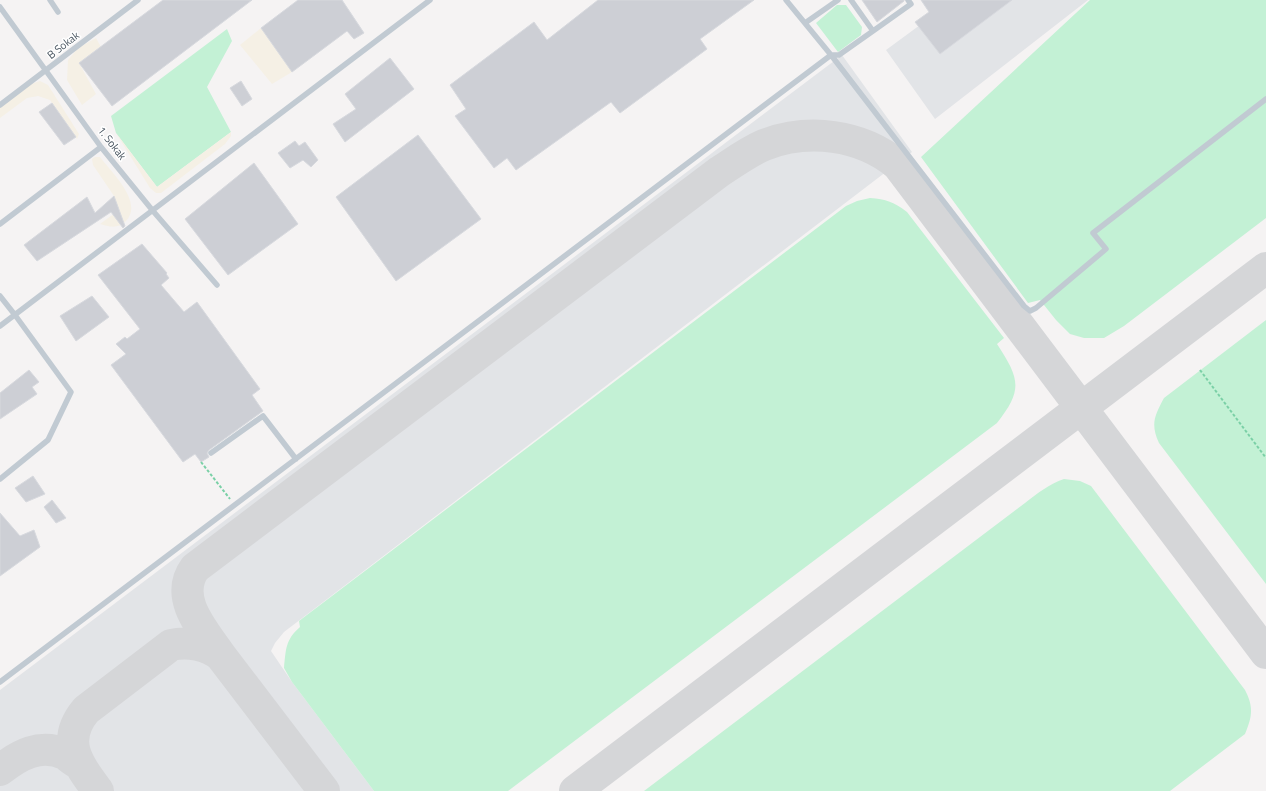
<svg xmlns="http://www.w3.org/2000/svg" width="1266" height="791" font-family="'Titillium Web',sans-serif">
	<style>
		.airport { fill: #e2e4e7 }
		.green { fill: #c3f1d5 }
		.sand { fill: #f5f0e5 }
		.lines { fill: none; stroke-linecap: round; stroke-linejoin: round }
		.taxiway { stroke: #d5d6d8; stroke-width: 32 }
		.building { fill: #cdcfd5; stroke: #d7d9de }
		.path { stroke: #7ad0a6; stroke-width: 2; stroke-dasharray: 3 2; stroke-linecap: butt }
		.service { stroke: #c1cad2; stroke-width: 5.5 }
		.labels { text-anchor: middle; stroke-width: 3; stroke-linejoin: round; paint-order: stroke }
		.street-label { font-size: 11px; fill: #4a5661; stroke: #fff }
	</style>
	<rect width="100%" height="100%" fill="#f5f3f3"/>
	<!-- airport -->
	<path class="airport" d="M954,0H1088L935,119L886,50Z
		M842,55L912,152L284,632L275,643L271,651L292,682L374,791H0V690Z"/>
	<!-- green -->
	<path class="green" d="M1090,0H1266V218L1124,326L1104,338H1084L1070,334L1056,320L1040,300L1028,303L921,157Z
		M837,5H846L862,27L861,35L838,52L816,23Z
		M227,29L232,41L207,87L231,132L157,187L116,133L111,116Z
		M870,198C886,199 894,202 907,212L1004,338L997,344C1020,379 1023,390 997,423L508,791H374L292,682L284,668C286,650 285,640 300,627L299,621L846,206L857,201Z
		M1266,320V584L1159,443C1150,424 1155,415 1164,398Z
		M1064,479L1080,481L1091,486L1245,690C1254,707 1252,717 1245,734L1170,791H644L1025,503C1038,493 1049,484 1064,479Z"/>
	<!-- sand -->
	<path class="sand" d="M261,28L292,72L272,84L240,45Z
		M96,38L101,47L79,63L96,94L82,105L67,80L68,60L78,48Z
		M40,81L48,85L79,134L77,139L50,100L38,96L27,98L0,118V107L31,84Z
		M231,132V136L225,144L161,193H156L150,188L116,133L157,187Z
		M95,157H100C111,172 144,202 126,221C118,229 110,227 100,224L119,210L114,200V196L93,165L92,159Z"/>
	<g class="lines">
		<!-- taxiway -->
		<path class="taxiway" d="M221,656C204,631 173,598 195,568L719,172C733,163 748,152 764,145C808,128 861,134 898,165L1266,653
			M0,770C19,755 40,743 65,754C69,757 73,761 78,763
			M98,791C78,764 60,741 86,710L171,645C188,641 208,645 221,656L324,791
			M575,791L1266,268"/>
	</g>
	<!-- building -->
	<path class="building" d="M163,0H252L112,106L79,63Z
		M298,0H342L364,33L354,39L347,31L292,72L261,28Z
		M598,0H754L700,39L707,49L620,113L611,102L516,170L507,158L494,168L455,116L466,109L450,85L534,22L547,40Z
		M862,0H904V1L877,22Z
		M921,0H1012L940,54L915,22L929,12Z
		M390,58L414,89L345,142L333,124L356,109L345,94Z
		M241,81L252,99L242,106L230,88Z
		M52,103L76,137L64,145L39,112Z
		M418,135L481,219L396,281L336,197Z
		M295,141L299,146L305,142L318,160L311,167L303,160L290,168L278,153Z
		M254,163L298,224L228,275L185,219Z
		M114,196L125,226L123,228L111,212L37,261L24,245L87,197L95,213Z
		M142,244L167,273L166,274L169,278L161,285L184,312L197,302L260,389L252,395L263,411L209,450L207,453L209,457L201,462L195,454L183,462L111,365L126,354L116,344L125,337L127,339L140,329L98,275Z
		M92,296L109,317L76,341L60,316Z
		M29,370L39,382L32,387L37,394L0,419V393Z
		M33,476L45,494L26,502L15,488Z
		M52,500L66,518L56,523L44,507Z
		M0,513L20,536L34,530L40,547L0,576Z"/>
	<g class="lines">
		<!-- path -->
		<path class="path" d="M1200,370L1266,458
			M201,462L230,499"/>
		<!-- service -->
		<path class="service" d="M50,0L58,12
			M0,7L101,147L153,211L217,285
			M805,23L838,0
			M873,31L911,4L908,0
			M831,55L1024,306L1030,311L1036,308L1106,249L1093,233L1266,99
			M831,55H839L873,31L851,0
			M0,105L138,0
			M0,224L101,147
			M0,296L15,315L71,392L48,440L0,479
			M0,326L430,0
			M211,453L263,416L296,459
			M0,682L831,55L786,0"/>
	</g>
	<g class="labels">
		<!-- street labels -->
		<g class="street-label">
			<text transform="translate(63 45) rotate(-38)" y="4">B Sokak</text>
			<text transform="translate(112 143) rotate(52)" y="4">1. Sokak</text>
		</g>
	</g>
</svg>
